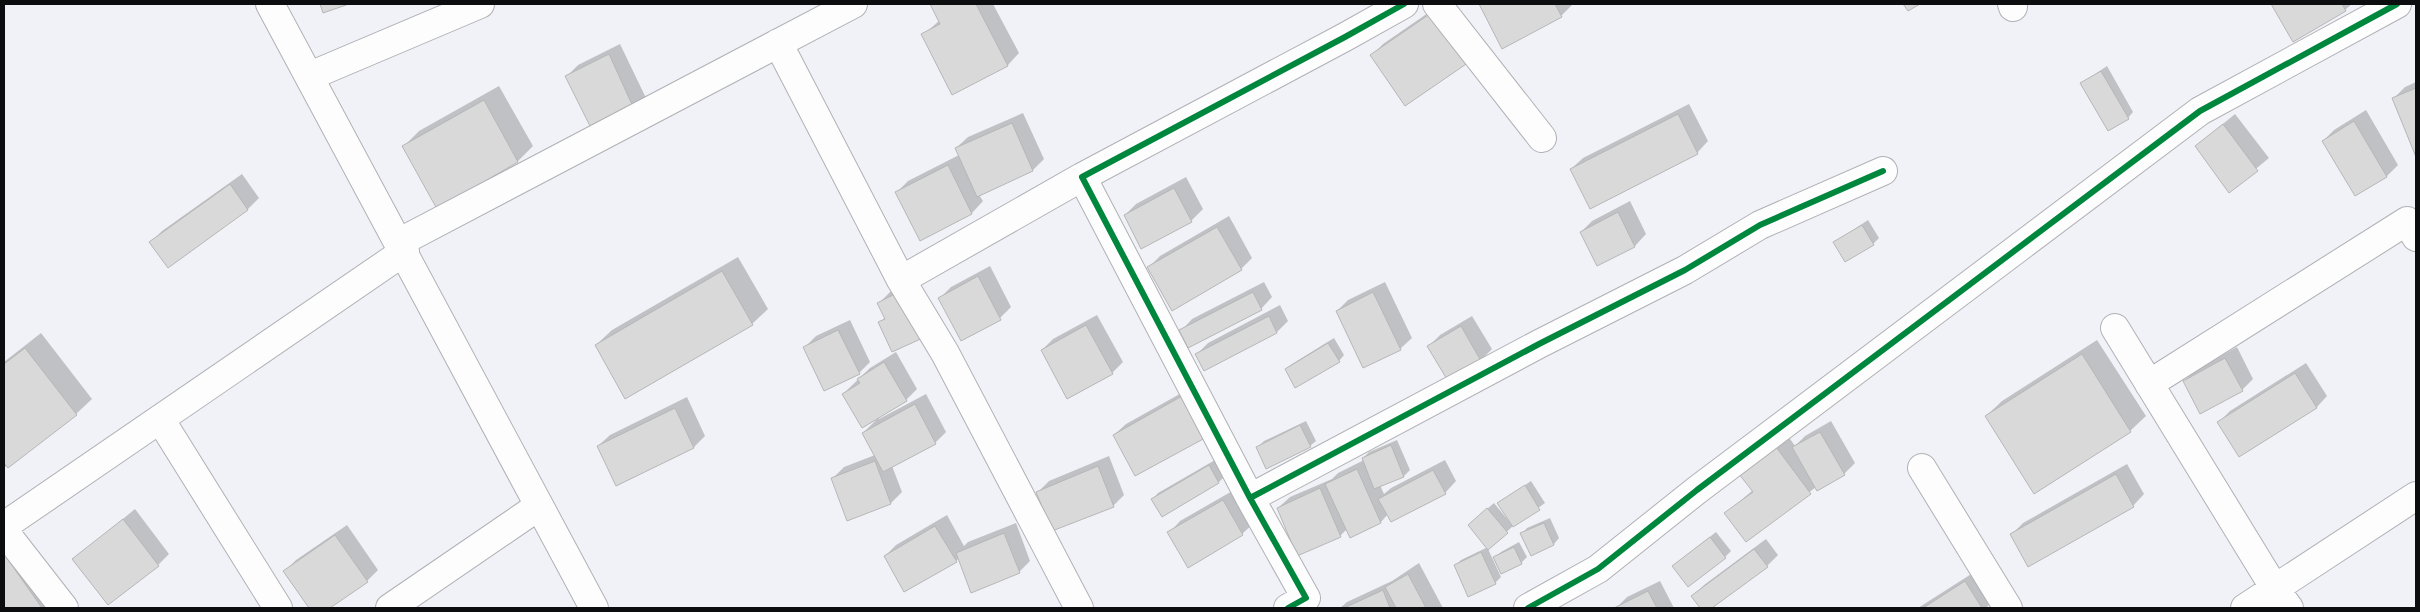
<svg xmlns="http://www.w3.org/2000/svg" width="2420" height="612" font-family="Poppins,sans-serif">
	<style>
		.shadow { fill: #0003 }
		.building { fill: #d9d9da; stroke: #b7b6b7 }
		.lines { fill: none; stroke-linecap: round; stroke-linejoin: round }
		.minor-casing { stroke: #b0b1b5; stroke-width: 30 }
		.primary-casing { stroke: #b0b1b5; stroke-width: 30 }
		.minor { stroke: #fdfdfe; stroke-width: 28 }
		.primary { stroke: #fdfdfe; stroke-width: 28 }
		.cycleway-casing { stroke: #fff; stroke-width: 9 }
		.cycleway { stroke: #00873e; stroke-width: 6 }
	</style>
	<rect width="100%" height="100%" fill="#f1f2f7"/>
	<!-- shadow -->
	<path class="shadow" d="M931,4H993L1019,53L1008,65L953,93L923,35L940,20Z
		M1441,4L1471,59L1372,55L1383,44Z
		M1480,4H1572V5L1561,16L1502,47Z
		M2273,4H2352L2345,10L2294,40Z
		M620,44L646,98L635,110L567,76L578,65Z
		M2107,66L2133,112L2128,118L2082,83Z
		M2416,82V154L2394,98L2405,87Z
		M499,86L533,146L518,161L438,207L404,146L419,131Z
		M1689,104L1708,141L1697,153L1571,169L1583,158Z
		M2366,110L2398,165L2387,176L2356,195L2323,141L2334,130Z
		M1023,113L1044,159L1033,170L979,195L983,201L972,213L920,239L897,192L908,181L959,155L956,148L968,137Z
		M2235,114L2269,158L2229,191L2196,146Z
		M242,174L259,198L248,209L168,266L151,242L162,231Z
		M1186,177L1203,209L1191,221L1142,247L1125,215L1136,204Z
		M1630,201L1646,234L1635,246L1598,264L1581,232L1592,221Z
		M1229,216L1252,258L1241,269L1149,267L1160,256Z
		M1868,220L1879,238L1873,244L1835,242Z
		M738,257L768,309L752,324L596,345L612,330Z
		M990,266L1011,307L1000,318L940,298L951,287Z
		M914,280L924,336L880,323L885,317L878,304L890,292Z
		M1264,282L1272,297L1261,309L1181,331L1192,319Z
		M1385,282L1412,338L1400,349L1337,311L1348,300Z
		M1280,305L1288,321L1277,332L1204,370L1197,354L1208,343Z
		M1097,315L1123,362L1112,373L1042,350L1053,339Z
		M1472,316L1492,349L1481,360L1448,379L1429,346L1440,335Z
		M850,320L870,362L859,373L804,348L816,336Z
		M41,333L92,399L76,414L8,467L7,465L4,468V362Z
		M1334,338L1344,355L1339,361L1286,369L1292,364Z
		M2097,340L2146,416L2130,431L2035,492L1986,416L2002,401Z
		M2237,347L2253,379L2242,390L2184,381L2196,370Z
		M896,352L917,389L906,400L878,417L879,419L926,394L946,432L935,443L892,466L902,492L891,503L832,479L844,467L875,455L863,433L877,419L843,394L870,368Z
		M2306,363L2327,396L2316,408L2219,422L2230,411Z
		M1194,386L1136,475L1114,435L1126,424Z
		M687,397L705,436L694,447L616,484L598,446L610,435Z
		M1306,421L1316,441L1310,446L1258,447L1264,441Z
		M1831,421L1855,463L1844,474L1816,487L1747,541L1726,513L1753,490L1741,474L1788,436L1795,446L1805,436Z
		M1397,440L1410,470L1404,476L1380,485L1384,494L1391,488L1445,460L1456,481L1445,493L1388,514L1381,522L1350,536L1347,529L1340,536L1278,508L1290,497L1332,479L1338,473L1364,460L1363,458L1369,452Z
		M1109,456L1124,495L1113,506L1038,492L1049,481Z
		M1215,460L1224,477L1219,482L1153,499L1158,493Z
		M2127,464L2144,494L2133,506L2029,565L2012,534L2023,523Z
		M1531,481L1545,503L1513,526L1488,549L1501,577L1495,583L1469,595L1455,566L1461,560L1488,547L1475,519L1494,503L1508,520L1499,503Z
		M1234,490L1254,523L1242,534L1169,533L1180,521Z
		M135,509L169,554L158,565L74,559Z
		M947,515L964,546L968,542L1016,523L1030,561L1019,572L959,558L956,561L885,556L896,545Z
		M1550,518L1559,538L1554,544L1531,554L1522,534L1527,528Z
		M347,525L378,570L367,581L328,608H310L285,571L296,560Z
		M1716,532L1731,551L1725,557L1679,561Z
		M1766,539L1778,555L1767,566L1710,608H1702L1693,596L1704,585Z
		M4,541L61,608H4Z
		M1519,542L1527,557L1521,563L1495,558L1501,552Z
		M1419,563L1443,608H1340L1347,602L1392,581Z
		M1976,571L1995,599L1986,608H1918Z
		M1660,581L1674,608H1616L1627,597Z"/>
	<!-- building -->
	<path class="building" d="M320,4H349L323,13Z
		M930,4H976L1008,66L952,95L921,34L940,24Z
		M1479,4H1555L1562,17L1502,49Z
		M1903,4H1920L1908,11Z
		M2271,4H2342L2346,11L2293,42Z
		M1437,9L1472,60L1405,106L1370,55Z
		M609,54L635,111L593,132L565,76Z
		M2101,71L2129,119L2108,131L2080,83Z
		M2416,88V157L2392,98Z
		M484,100L518,162L437,209L402,146Z
		M1678,114L1698,154L1590,209L1570,169Z
		M2354,121L2387,177L2355,196L2322,141Z
		M1012,123L1033,171L977,197L955,148Z
		M2223,124L2258,171L2229,193L2195,146Z
		M948,165L972,214L920,241L895,192Z
		M230,184L248,210L168,268L149,242Z
		M1174,188L1192,222L1141,249L1124,215Z
		M1618,212L1635,247L1597,266L1580,232Z
		M1862,225L1874,245L1845,262L1833,242Z
		M1217,227L1242,270L1172,311L1147,267Z
		M722,271L753,325L625,399L595,345Z
		M978,276L1001,320L961,341L938,298Z
		M903,290L925,337L892,352L878,322L885,319L877,303Z
		M1253,292L1262,310L1188,348L1179,330Z
		M1373,292L1401,350L1363,368L1336,311Z
		M1269,316L1277,333L1204,371L1195,354Z
		M1086,325L1113,374L1067,399L1041,350Z
		M1461,326L1481,361L1448,381L1427,346Z
		M838,330L860,374L824,391L803,347Z
		M1328,343L1340,362L1295,388L1285,369Z
		M25,348L77,415L8,468L4,463V364Z
		M2082,354L2131,432L2034,494L1985,416Z
		M2225,358L2243,391L2200,414L2183,381Z
		M884,362L907,401L862,428L842,394L860,383L857,379Z
		M2295,373L2317,408L2239,457L2217,422Z
		M1182,396L1205,438L1135,476L1113,435Z
		M915,404L936,444L883,472L862,433Z
		M675,408L694,448L616,486L597,446Z
		M1300,425L1311,447L1266,469L1256,447Z
		M1820,432L1845,475L1817,491L1792,447Z
		M1391,445L1404,477L1374,489L1362,458Z
		M1776,447L1811,494L1746,542L1724,513L1753,492L1739,474Z
		M875,461L891,504L847,521L831,478Z
		M1209,465L1219,483L1162,517L1151,499Z
		M1098,466L1114,507L1052,531L1036,492Z
		M1357,469L1381,523L1350,538L1325,484Z
		M1433,470L1446,494L1391,522L1378,499Z
		M2116,474L2134,507L2028,567L2010,534Z
		M1525,485L1540,510L1513,527L1497,503Z
		M1320,488L1341,537L1297,556L1277,508Z
		M1223,500L1243,535L1188,568L1167,532Z
		M1487,508L1508,533L1488,550L1468,525Z
		M123,519L159,566L108,605L72,559Z
		M1544,523L1554,545L1531,556L1520,533Z
		M935,526L957,562L904,592L884,556Z
		M1004,533L1020,573L971,593L956,553Z
		M335,535L368,582L330,608H309L283,571Z
		M1710,537L1726,558L1688,587L1672,566Z
		M1514,547L1522,564L1501,574L1493,557Z
		M1754,549L1768,567L1712,608H1700L1691,596Z
		M1481,552L1496,584L1468,597L1454,565Z
		M4,554L42,608H4Z
		M1408,574L1426,608H1396L1385,587Z
		M1965,581L1982,608H1923Z
		M1383,590L1390,608H1344Z
		M1648,591L1657,608H1614Z"/>
	<g class="lines">
		<defs>
			<path id="minor" d="M1437,4L1542,138
				M2012,4L2013,7
				M778,43L901,280L945,353L1079,608
				M310,76L480,4
				M400,242L853,4
				M901,280L1082,177
				M2115,328L2275,589L2289,608
				M2149,384L2407,221L2416,237
				M160,419L278,608
				M1922,468L2008,608
				M1250,498L1539,344L1685,270L1760,225L1883,171
				M4,526L405,251
				M4,531L64,608
				M390,608L539,506
				M1288,608L1306,598L1250,498L1082,177L1345,37L1404,4
				M1528,608L1598,569L1697,490L2200,111L2397,4
				M2245,608L2416,496"/>
			<path id="primary" d="M270,4L594,608"/>
		</defs>
		<!-- minor casing -->
		<use href="#minor" class="minor-casing"/>
		<!-- primary casing -->
		<use href="#primary" class="primary-casing"/>
		<!-- minor -->
		<use href="#minor" class="minor"/>
		<!-- primary -->
		<use href="#primary" class="primary"/>
		<defs>
			<path id="cycleway" d="M1250,498L1539,344L1685,270L1760,225L1883,171
				M1288,608L1306,598L1250,498L1082,177L1345,37L1404,4
				M1528,608L1598,569L1697,490L2200,111L2397,4"/>
		</defs>
		<!-- cycleway casing -->
		<use href="#cycleway" class="cycleway-casing"/>
		<!-- cycleway -->
		<use href="#cycleway" class="cycleway"/>
	</g>
	<!-- border -->
	<rect width="2420" height="612" fill="none" stroke="#0c0d0f" stroke-width="10"/>
</svg>
